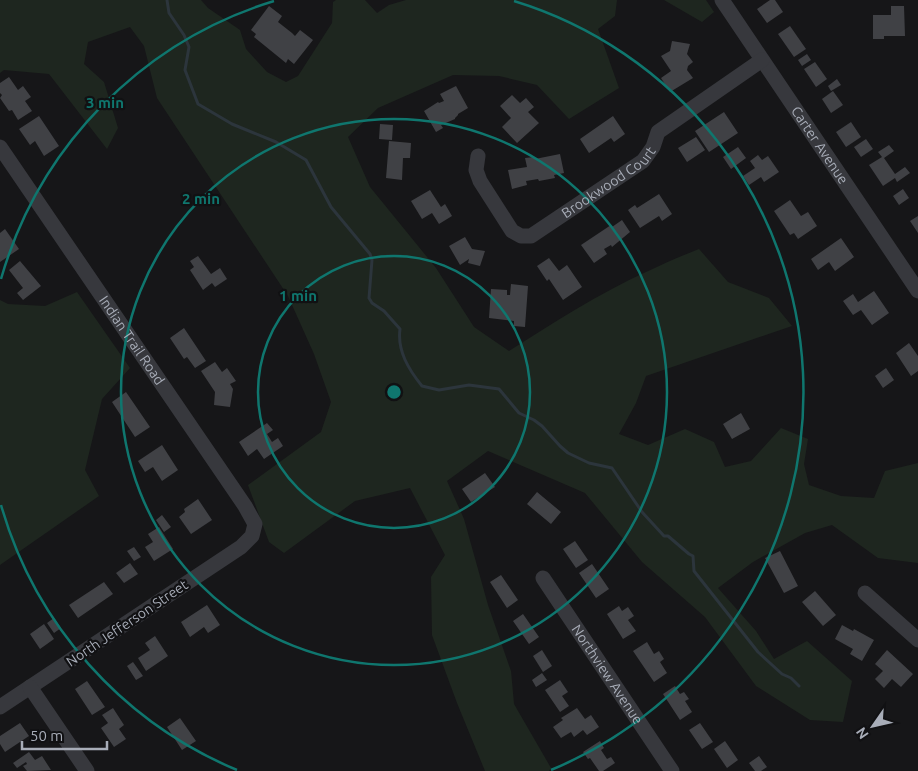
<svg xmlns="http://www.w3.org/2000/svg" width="918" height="771" font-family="Ubuntu,sans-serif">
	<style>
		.green { fill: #1e261f }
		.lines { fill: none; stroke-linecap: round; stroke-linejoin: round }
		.stream { stroke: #2c353c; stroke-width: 3 }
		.building { fill: #404145 }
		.minor { stroke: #37383d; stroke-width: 15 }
		.ring { fill: none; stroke: #0f766e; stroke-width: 2.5 }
		.labels { text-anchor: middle; stroke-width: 4.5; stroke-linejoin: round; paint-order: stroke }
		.street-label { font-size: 14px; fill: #a8adb8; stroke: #111113 }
		.centre { fill: #0f766e; stroke: #111113; stroke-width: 2.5 }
		.ring-label { font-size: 15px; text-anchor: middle; font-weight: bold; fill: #0f766e; stroke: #111113; stroke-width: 4.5; stroke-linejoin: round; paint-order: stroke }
	</style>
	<rect width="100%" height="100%" fill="#161618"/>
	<!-- green -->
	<path class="green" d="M0,0H201L208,8L240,30L246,49L267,72L286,82L298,76L332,23L333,2L336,0H365L377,13L389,5L406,0H617L615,16L598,29L619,88L569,119L537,85L499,76L453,75L378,108L348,137L370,187L436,268L474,327L509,351C553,323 598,294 646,272C663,264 681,256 699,249L728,282L769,298L792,326L646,376L636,403L619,434L648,445L685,429L714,442L725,467L751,461L781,428L808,439L804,464L809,485L841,496L874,498L885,471L918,463V563L878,558L832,525L805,533L753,562L718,588L756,631L774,659L807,641L852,681L843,722L810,720L756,686L705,617L642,562L585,493L488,451L447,481L464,519L488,605L511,671L514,704L551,768L549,771H485L457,703L432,635L431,577L445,555L410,488L355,501L284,553L269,542L248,485L321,432L331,402L314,354L288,296L157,98L144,46L130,27L88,42L84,64L104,82L118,128L107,149L49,74L4,70L0,73Z
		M664,0H706L714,12L702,22Z
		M77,292L130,368L102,399L85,470L99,496L0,565V300L8,304L45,306Z"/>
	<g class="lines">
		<!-- stream -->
		<path class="stream" d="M167,0L169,13L184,35L189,47L185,70L198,104L232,124L276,142L306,160L331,207L370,254L372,260L369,298L372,303L384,311L400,329C397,351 409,370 422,386L439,390L469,385L499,389L519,413L534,420L542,426L560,446L568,453L589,463L612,468L642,512L664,536H668L689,554L693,556L694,571L758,652L782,674L791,678L799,686"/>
	</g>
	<!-- building -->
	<path class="building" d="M770,0H775L783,12L767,23L757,9Z
		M269,6L282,16L278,22L292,33L295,36L300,30L313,40L294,64L288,59L286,63L254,37L256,34L251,30Z
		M891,6H904L905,36H884V39H873V15H891Z
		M790,26L806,49L794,57L778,34Z
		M672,41L690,44L687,54L693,62L688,66L687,70L693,78L670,92L661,78L671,71L661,56L670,51Z
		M807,54L811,60L802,66L798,60Z
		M815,62L827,79L816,87L804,69Z
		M9,77L18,90L23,86L31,97L25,101L32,111L18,120L12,110L9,111L0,98L2,95L0,93V83Z
		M837,79L841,85L831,91L828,86Z
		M456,86L468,108L458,114V115L455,118V119L441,125L443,128L436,132L424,111L438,102L439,103L444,101L440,94Z
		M833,91L843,105L831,113L822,99Z
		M512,95L520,103L526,98L534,107L528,112L539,123L517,143L502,127L511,118L500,106Z
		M724,112L738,133L709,152L695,131Z
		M39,116L59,146L44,156L35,141L30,145L19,129Z
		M613,116L625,134L614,142L611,138L589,153L580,139Z
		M851,122L861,137L846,147L836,132Z
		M380,124L393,125L392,140L379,139Z
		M696,137L705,150L687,162L678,148Z
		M866,139L873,149L861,157L854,147Z
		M389,141L411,143L410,158H403L402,180L386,178Z
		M889,145L894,151L884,158L895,174L905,167L910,173L897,182L895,178L883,186L869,165L882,157L878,152Z
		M738,147L746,158L731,169L723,157Z
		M560,154L564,173L554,175L555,178L539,181L538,179L526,181L527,185L512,189L508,170L527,167L525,158L534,157L535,159Z
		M758,155L762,160L768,156L779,172L764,182L761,177L749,185L743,176L755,168L750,161Z
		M903,189L909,198L899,205L893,196Z
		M430,190L441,207L445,204L452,216L439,224L432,213L422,219L411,201Z
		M659,194L672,214L662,221L659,216L640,228L628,210L635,205L637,208Z
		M790,200L801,216L808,212L817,226L798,239L794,233L790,235L774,211Z
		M918,216V233L910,221Z
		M622,220L630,232L612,247L611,245L604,249L607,254L594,263L581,245L611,225L612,227Z
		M5,229L19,249L0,262V233Z
		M465,237L472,249L485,251L480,266L468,263L469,259L460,265L449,246Z
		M841,238L854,257L835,271L829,262L818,270L811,259Z
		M198,256L211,274L220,268L227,279L215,287L212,283L203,290L190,270L194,267L190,261Z
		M549,258L559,271L567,265L582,287L563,300L549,279L547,281L537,266Z
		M20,261L41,286L23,300L17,293L23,288L9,270Z
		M511,284L528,286L525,327L514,326V321L489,318L491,289L507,290V295H510Z
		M874,291L889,313L872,325L861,310L853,315L843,301L853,294L858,302Z
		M184,328L206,361L195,368L187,357L184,359L170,338Z
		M909,343L918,356V371L911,376L896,353Z
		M215,362L222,372L227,368L236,381L230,384L233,389L230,407L214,405L215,392L201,371Z
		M886,368L894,380L883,388L875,376Z
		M126,392L150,427L135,437L112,402Z
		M741,413L750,429L732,439L723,424Z
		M267,423L273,430L267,434L272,442L278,438L283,446L264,459L257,449L248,456L239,442Z
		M162,445L178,470L162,481L153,467L145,472L138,461Z
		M485,473L495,487L471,502L462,489Z
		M537,492L561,512L551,524L527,504Z
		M198,499L212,520L191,534L179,517L185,512L184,509Z
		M162,515L171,527L164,532L156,520Z
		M159,527L173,549L154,561L145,547L153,542L148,534Z
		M575,541L588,560L576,568L563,549Z
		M134,547L141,557L134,561L127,551Z
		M780,551L798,586L784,593L765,558Z
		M130,563L138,574L124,583L116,573Z
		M592,564L609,589L596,598L579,573Z
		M501,575L518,600L507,608L490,582Z
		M104,582L113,594L78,618L69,605Z
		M815,591L836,615L823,626L802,602Z
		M207,605L220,625L208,633L204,627L190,637L181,622Z
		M619,606L622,611L628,607L634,616L628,620L636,631L623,639L607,614Z
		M523,614L539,637L529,644L513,621Z
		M54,618L61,628L54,633L47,623Z
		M44,624L54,639L40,649L30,634Z
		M842,625L853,631L854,629L874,640L862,661L850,654L853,649L835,639Z
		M155,636L168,656L146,671L138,658L150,650L145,643Z
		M647,642L654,654L659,651L664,659L660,662L667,673L654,682L633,651Z
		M542,650L552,666L543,672L533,656Z
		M887,650L913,674L901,687L892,679L884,688L875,679L883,671L875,664Z
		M133,662L143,676L136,680L127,666Z
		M542,673L547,680L536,687L532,680Z
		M560,680L568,692L562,696L569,706L560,712L545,690Z
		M87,681L105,707L92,715L75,689Z
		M675,686L680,694L684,692L689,699L685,701L692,712L680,720L663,694Z
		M113,708L124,725L119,729L126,739L114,747L101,728L108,723L102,715Z
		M577,708L585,719L591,715L599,727L587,735L583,730L574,737L571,732L561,738L553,727L563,720L561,718Z
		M180,718L196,741L182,750L167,727Z
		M20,723L29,736L5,752L0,744V736Z
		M700,723L713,742L702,749L689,730Z
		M600,741L604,748L601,750L607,759L611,757L615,763L603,771H599L590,758L588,759L583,752Z
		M725,741L738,760L727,768L714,749Z
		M29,752L35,760L42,756L51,770L27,771L23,766L27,764L26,762L17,768L13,763Z
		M759,756L767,767L761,771H755L749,763Z"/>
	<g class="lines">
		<!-- minor -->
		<g class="minor">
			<path id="s1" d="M722,0L918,291"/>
			<path id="s2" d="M0,147L245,506L255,524L252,536L241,547L0,707"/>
			<path id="s3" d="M478,156L476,170L480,181L512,231L521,236H531L643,161L653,147L658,132L762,60"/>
			<path id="s4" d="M543,578L672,771"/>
			<path d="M865,593L918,640"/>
			<path d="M30,687L87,771"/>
		</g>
	</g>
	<!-- distance rings -->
	<g class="ring">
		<circle cx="394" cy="392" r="136"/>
		<circle cx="394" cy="392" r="273"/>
		<path d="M237 770A409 409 0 0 1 1 505M1 279A409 409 0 0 1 274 1M514 1A409 409 0 0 1 551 770"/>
	</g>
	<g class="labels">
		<!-- street labels -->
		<g class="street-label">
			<text dy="5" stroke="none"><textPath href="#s1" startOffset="175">Carter Avenue</textPath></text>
			<text dy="5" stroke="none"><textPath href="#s3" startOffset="200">Brookwood Court</textPath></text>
			<text dy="5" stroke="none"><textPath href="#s2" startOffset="234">Indian Trail Road</textPath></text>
			<text transform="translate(127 623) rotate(-34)" y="5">North Jefferson Street</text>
			<text dy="5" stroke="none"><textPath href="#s4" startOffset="116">Northview Avenue</textPath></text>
		</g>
	</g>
	<circle cx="394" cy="392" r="8" class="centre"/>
	<g class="ring-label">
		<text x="105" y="108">3 min</text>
		<text x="201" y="204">2 min</text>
		<text x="298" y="301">1 min</text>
	</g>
	<!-- north arrow -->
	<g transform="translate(873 726) rotate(236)" stroke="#111113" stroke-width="4" paint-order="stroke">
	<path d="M0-4L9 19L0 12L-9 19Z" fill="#a8adb8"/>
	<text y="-8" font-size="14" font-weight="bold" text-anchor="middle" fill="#a8adb8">N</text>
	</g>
	<!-- scale -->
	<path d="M22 741v8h85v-8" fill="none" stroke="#a8adb8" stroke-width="2.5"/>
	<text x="30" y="741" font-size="15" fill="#a8adb8" stroke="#111113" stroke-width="4" paint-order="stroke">50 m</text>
</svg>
